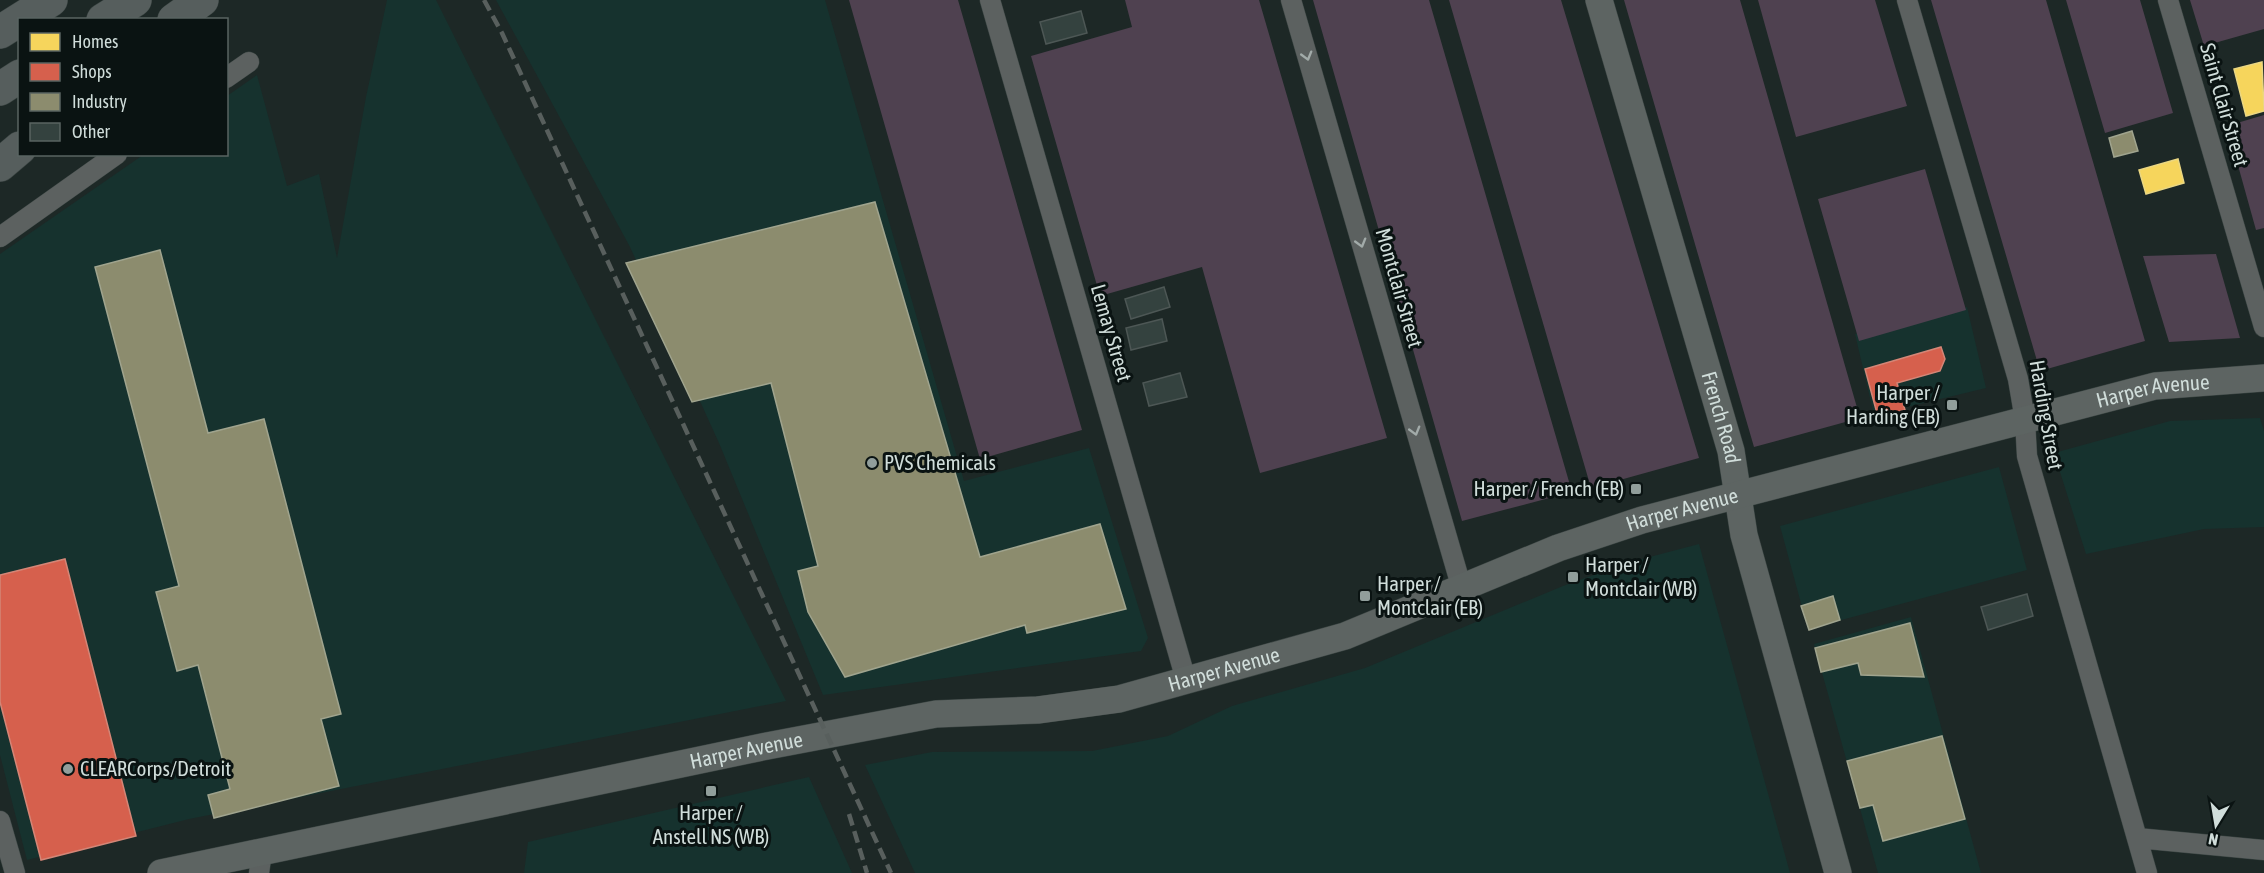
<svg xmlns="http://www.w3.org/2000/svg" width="2264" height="873" font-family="'Asap Condensed',sans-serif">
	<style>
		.built { fill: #16322e }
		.green { fill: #4f4150 }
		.homes { fill: #f6d55c; stroke: #ebd782; stroke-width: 1.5 }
		.shops { fill: #d6604d; stroke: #d48677; stroke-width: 1.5 }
		.industry { fill: #8c8c6e; stroke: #a0a48e; stroke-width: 1.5 }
		.building { fill: #34423f; stroke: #4d5755; stroke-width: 1.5 }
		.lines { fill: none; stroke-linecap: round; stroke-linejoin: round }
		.street-casing { stroke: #3a4442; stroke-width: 21 }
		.secondary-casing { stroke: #3a4442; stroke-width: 28 }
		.highway-casing { stroke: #3a4442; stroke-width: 34 }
		.street { stroke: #5c6160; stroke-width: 20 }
		.secondary { stroke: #5d6462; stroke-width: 27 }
		.highway { stroke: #565e5d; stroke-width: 33 }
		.rail { stroke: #585f5d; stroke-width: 4.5; stroke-dasharray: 12 6; stroke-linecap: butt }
		.oneway { stroke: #a2aba9 }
		.poi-dot { fill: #919e9b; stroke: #0a1312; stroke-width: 2 }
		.labels { text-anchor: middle; stroke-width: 6; stroke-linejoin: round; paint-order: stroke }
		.street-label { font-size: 21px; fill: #d0ddda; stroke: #0a1312 }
		.poi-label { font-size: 21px; fill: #d0ddda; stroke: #0a1312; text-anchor: start }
	</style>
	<rect width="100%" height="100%" fill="#1d2826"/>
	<!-- built -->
	<path class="built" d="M387,0H436L786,701L189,819L27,860L0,755V254L143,155L226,154L227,96L257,75L287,186L319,174L337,258L366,97Z
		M496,0H825L964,481L1089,448L1148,638L1141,651L823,695L719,443L630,247Z
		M1967,307L1986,388L1874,415L1855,334Z
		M2260,418L2264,431V527L2204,529L2086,554L2054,453L2170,421Z
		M1999,467L2027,570L1808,629L1780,526Z
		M1699,544L1790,873H915L865,765L932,752L1092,751L1168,736L1232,706L1365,668L1563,586L1627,563Z
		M1911,617L1981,873H1878L1814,644Z
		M809,777L852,873H524L528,842Z"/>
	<!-- green -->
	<path class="green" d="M849,0H958L1082,430L980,459Z
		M1125,0H1259L1387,438L1260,473L1202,267L1100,296L1031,56L1132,27Z
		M1313,0H1429L1572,492L1462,521Z
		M1449,0H1561L1699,458L1591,488Z
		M1624,0H1740L1860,418L1754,447Z
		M1758,0H1875L1907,106L1796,137Z
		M1931,0H2046L2145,341L2040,371Z
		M2066,0H2140L2173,113L2105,133Z
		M2190,0H2264V29L2204,46Z
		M2264,115V228L2256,230L2227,126Z
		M1925,169L1966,310L1859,341L1818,199Z
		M2216,254L2240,338L2169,342L2143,256Z"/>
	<!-- homes -->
	<path class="homes" d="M2262,62L2264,111L2246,116L2234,69Z
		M2178,159L2184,183L2146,194L2139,170Z"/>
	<!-- shops -->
	<path class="shops" d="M1941,347L1945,359L1940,371L1897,383L1905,410L1878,417L1865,369Z
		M65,559L136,836L41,860L0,702V575Z"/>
	<!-- industry -->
	<path class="industry" d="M2132,131L2138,151L2114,157L2109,138Z
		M875,202L980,557L1100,524L1126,609L1027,633L1025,625L845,677L808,612L798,571L818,566L771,383L692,402L626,263Z
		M160,250L208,433L264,419L341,714L321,719L339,786L214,818L208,795L230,789L198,665L177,671L156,592L179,586L95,267Z
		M1833,596L1840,620L1809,630L1801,606Z
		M1910,623L1924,677L1861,675L1858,663L1821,672L1815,648Z
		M1942,736L1965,819L1883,841L1873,805L1860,808L1847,761Z"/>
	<!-- building -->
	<path class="building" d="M1081,11L1087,33L1046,44L1040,22Z
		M1164,287L1170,307L1131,319L1125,299Z
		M1162,319L1167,341L1131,350L1126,328Z
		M1180,373L1187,397L1149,406L1143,383Z
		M2027,594L2033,616L1988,630L1981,607Z"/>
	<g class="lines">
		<defs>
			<path id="street" d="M990,0L1186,680
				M1291,0L1462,589
				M1907,0L2018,379L2025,420L2027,456L2147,873
				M2168,0L2264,327
				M226,78L249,62
				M0,237L117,154
				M0,821L15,873
				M2137,838L2264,850
				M259,873L262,852"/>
			<g id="secondary">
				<path id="s1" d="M1599,0L1731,451L1744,535L1838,873"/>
				<path id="s2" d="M161,873L767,746L936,714L1038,710L1119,699L1345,636L1558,548L1642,520L2155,386L2264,378"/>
			</g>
			<path id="highway" d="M103,20L135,0
				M174,20L202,0
				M0,32L51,0
				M0,89L20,76
				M0,165L20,148"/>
		</defs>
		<!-- street casing -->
		<use href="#street" class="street-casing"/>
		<!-- secondary casing -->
		<use href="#secondary" class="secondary-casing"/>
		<!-- highway casing -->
		<use href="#highway" class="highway-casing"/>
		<!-- street -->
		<use href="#street" class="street"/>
		<!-- secondary -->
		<use href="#secondary" class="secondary"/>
		<!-- highway -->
		<use href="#highway" class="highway"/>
		<!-- rail -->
		<path class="rail" d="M484,0L502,33L891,873
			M849,814L867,873"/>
	</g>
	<!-- one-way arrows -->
	<defs><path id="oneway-chevron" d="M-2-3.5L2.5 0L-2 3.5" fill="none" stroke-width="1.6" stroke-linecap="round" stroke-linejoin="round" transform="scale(1.5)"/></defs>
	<g class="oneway">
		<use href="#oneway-chevron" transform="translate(1307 56) rotate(74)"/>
		<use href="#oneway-chevron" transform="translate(1361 243) rotate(74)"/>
		<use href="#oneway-chevron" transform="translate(1415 431) rotate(74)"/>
	</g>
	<!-- markers -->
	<g class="poi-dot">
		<rect x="1946" y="399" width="12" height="12" rx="3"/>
		<circle cx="872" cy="463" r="6"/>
		<rect x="1630" y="483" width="12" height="12" rx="3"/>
		<rect x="1567" y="571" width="12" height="12" rx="3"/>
		<rect x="1359" y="590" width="12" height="12" rx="3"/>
		<circle cx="68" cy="769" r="6"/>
		<rect x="705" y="785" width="12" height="12" rx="3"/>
	</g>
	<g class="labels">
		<!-- street labels -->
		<g class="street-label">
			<text transform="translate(2224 105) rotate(74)" y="7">Saint Clair Street</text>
			<text transform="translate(1399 288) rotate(74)" y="7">Montclair Street</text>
			<text transform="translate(1111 333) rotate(74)" y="7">Lemay Street</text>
			<text dy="7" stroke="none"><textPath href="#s2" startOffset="2056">Harper Avenue</textPath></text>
			<text transform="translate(2046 415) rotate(80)" y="7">Harding Street</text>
			<text dy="7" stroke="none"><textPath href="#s1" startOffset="435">French Road</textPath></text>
			<text dy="7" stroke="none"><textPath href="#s2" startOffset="1570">Harper Avenue</textPath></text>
			<text dy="7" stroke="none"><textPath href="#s2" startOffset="1084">Harper Avenue</textPath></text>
			<text dy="7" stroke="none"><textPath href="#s2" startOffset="598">Harper Avenue</textPath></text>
		</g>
		<!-- poi labels -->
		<g class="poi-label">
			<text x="1940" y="400" text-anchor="end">Harper /<tspan x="1940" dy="24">Harding (EB)</tspan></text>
			<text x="884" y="470">PVS Chemicals</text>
			<text x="1624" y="496" text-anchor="end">Harper / French (EB)</text>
			<text x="1585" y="572">Harper /<tspan x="1585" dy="24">Montclair (WB)</tspan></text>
			<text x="1377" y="591">Harper /<tspan x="1377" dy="24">Montclair (EB)</tspan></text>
			<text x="80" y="776">CLEARCorps/Detroit</text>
			<text x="711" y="820" text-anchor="middle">Harper /<tspan x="711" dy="24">Anstell NS (WB)</tspan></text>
		</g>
	</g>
	<!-- legend -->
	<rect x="18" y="18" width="210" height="138" fill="#0a1312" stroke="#596462" stroke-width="1.5"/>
	<rect x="30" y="33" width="30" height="18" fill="#f6d55c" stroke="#596462" stroke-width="1.5"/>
	<text x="72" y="48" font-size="18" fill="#d0ddda">Homes</text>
	<rect x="30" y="63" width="30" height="18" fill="#d6604d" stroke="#596462" stroke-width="1.5"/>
	<text x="72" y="78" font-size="18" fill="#d0ddda">Shops</text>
	<rect x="30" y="93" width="30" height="18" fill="#8c8c6e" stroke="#596462" stroke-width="1.5"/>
	<text x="72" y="108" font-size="18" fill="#d0ddda">Industry</text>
	<rect x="30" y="123" width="30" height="18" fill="#34423f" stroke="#596462" stroke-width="1.5"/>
	<text x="72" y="138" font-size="18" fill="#d0ddda">Other</text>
	<!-- north arrow -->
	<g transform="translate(2216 825) rotate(191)" stroke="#0a1312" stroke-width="4.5" paint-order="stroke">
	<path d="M0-4.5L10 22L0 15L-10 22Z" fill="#d0ddda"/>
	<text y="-9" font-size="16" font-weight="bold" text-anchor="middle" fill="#d0ddda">N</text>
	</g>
</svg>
